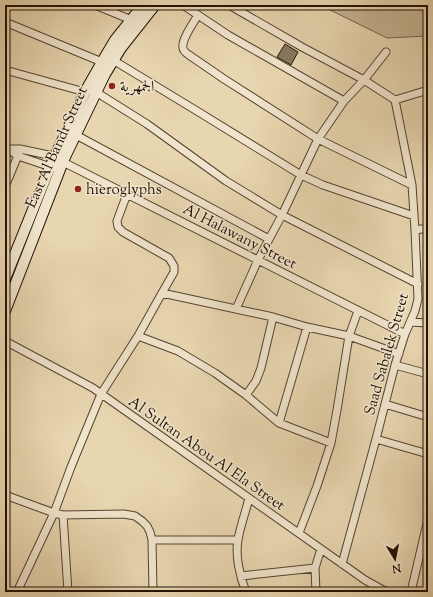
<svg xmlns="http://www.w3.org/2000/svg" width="433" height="597" font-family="'Sorts Mill Goudy',Amiri,serif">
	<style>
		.green { fill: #c6b593; stroke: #74644d }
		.building { fill: #89785f; stroke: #221207 }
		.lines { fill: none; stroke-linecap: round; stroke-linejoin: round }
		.street-casing { stroke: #544331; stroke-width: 9 }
		.secondary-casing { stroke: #221207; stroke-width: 12 }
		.street { stroke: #f0e4cc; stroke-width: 7 }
		.secondary { stroke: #f0e4cc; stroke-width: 10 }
		.poi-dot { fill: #8f2418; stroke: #f0e4cc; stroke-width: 1.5 }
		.labels { text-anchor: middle; stroke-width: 3; stroke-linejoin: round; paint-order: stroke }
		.poi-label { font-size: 15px; fill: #221207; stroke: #f0e4cc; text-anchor: start }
		.street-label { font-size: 15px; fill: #221207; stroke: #f0e4cc }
	</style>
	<rect width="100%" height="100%" fill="#e8d6b0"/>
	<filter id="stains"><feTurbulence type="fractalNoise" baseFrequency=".005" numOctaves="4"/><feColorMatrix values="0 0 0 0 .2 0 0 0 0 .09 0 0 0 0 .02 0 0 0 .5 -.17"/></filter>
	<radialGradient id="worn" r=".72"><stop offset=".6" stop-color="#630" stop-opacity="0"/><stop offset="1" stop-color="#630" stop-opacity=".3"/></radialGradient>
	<!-- green -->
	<path class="green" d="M320,5H428V36L387,38Z"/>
	<!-- building -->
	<path class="building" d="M285,44L298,52L291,65L277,57Z"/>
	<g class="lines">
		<defs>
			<path id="street" d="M95,5L134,21
				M183,5L228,35L344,101
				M229,5L302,47L364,80L344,101L318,139L282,215L258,260L236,309
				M198,15C194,22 181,40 183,48C183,51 186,53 189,55L224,79L318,139L412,185
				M5,22L102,62
				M386,52L364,80L395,100L428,90
				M113,60L197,111L301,175L323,185L414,216
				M5,70L85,92
				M96,92L147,124L226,181L282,215L418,284
				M76,135L269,239
				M5,148L8,149H20L58,157
				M8,149L18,156L54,168
				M63,162L405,334
				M5,185L7,182L19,153
				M127,194L117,221L118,227L123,232L169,258L174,266V272L162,293
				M415,230L428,228
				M410,322L428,323
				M138,336L178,351L215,373L246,395L279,423L331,443
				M5,341L93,388L365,580L383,590L390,592
				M395,365L428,374
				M246,395L256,381L261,368L273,317
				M385,404L428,417
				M279,423L307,327
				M376,439L428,454
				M5,495L54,513L63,515L124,514L135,516L142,521L147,526L150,532L152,540L153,592
				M63,515L68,592
				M299,533L317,486L331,443L337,410L349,336L358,311
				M152,540H238
				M342,564L376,439L395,365L405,334L415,311L418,299L415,230L412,185L395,100
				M241,576L315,568
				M17,592L54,513L71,467L101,394L138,336L162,293L273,317L307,327L349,336L399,354
				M246,592C240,577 235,556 238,540C240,527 246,511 249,498
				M316,592L315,568L321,549
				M411,592L428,519"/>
			<path id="secondary" d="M5,279L50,167L85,92L102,62L115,40L143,5
				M5,311L64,159L105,74L121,48L155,5"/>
		</defs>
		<!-- street casing -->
		<use href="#street" class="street-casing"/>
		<!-- secondary casing -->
		<use href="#secondary" class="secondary-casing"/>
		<!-- street -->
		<use href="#street" class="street"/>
		<!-- secondary -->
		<use href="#secondary" class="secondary"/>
	</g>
	<!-- markers -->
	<g class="poi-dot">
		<circle cx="112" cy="86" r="4"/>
		<circle cx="78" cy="189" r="4"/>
	</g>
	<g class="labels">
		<!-- poi labels -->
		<g class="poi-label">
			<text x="120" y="91">الجمهرية</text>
			<text x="86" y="194">hieroglyphs</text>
		</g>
		<!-- street labels -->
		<g class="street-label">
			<text transform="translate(56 147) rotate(-66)" y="5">East Al Bandr Street</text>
			<text transform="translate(240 236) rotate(27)" y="5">Al Halawany Street</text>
			<text transform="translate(386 354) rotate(-74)" y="5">Saad Sabalek Street</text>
			<text transform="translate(207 453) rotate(35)" y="5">Al Sultan Abou Al Ela Street</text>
		</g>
	</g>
	<!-- margin -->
	<rect width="433" height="597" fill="none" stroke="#e8d6b0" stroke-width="20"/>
	<rect x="6" y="6" width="421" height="585" fill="none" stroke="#221207" stroke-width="2"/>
	<rect x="10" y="10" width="413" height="577" fill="none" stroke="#221207"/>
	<!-- north arrow -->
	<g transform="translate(395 559) rotate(170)" stroke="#f0e4cc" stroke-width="3" paint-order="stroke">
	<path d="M0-3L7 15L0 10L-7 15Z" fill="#221207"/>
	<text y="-6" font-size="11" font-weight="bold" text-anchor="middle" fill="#221207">N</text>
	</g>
	<rect width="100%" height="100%" filter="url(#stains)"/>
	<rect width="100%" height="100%" fill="url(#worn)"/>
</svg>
